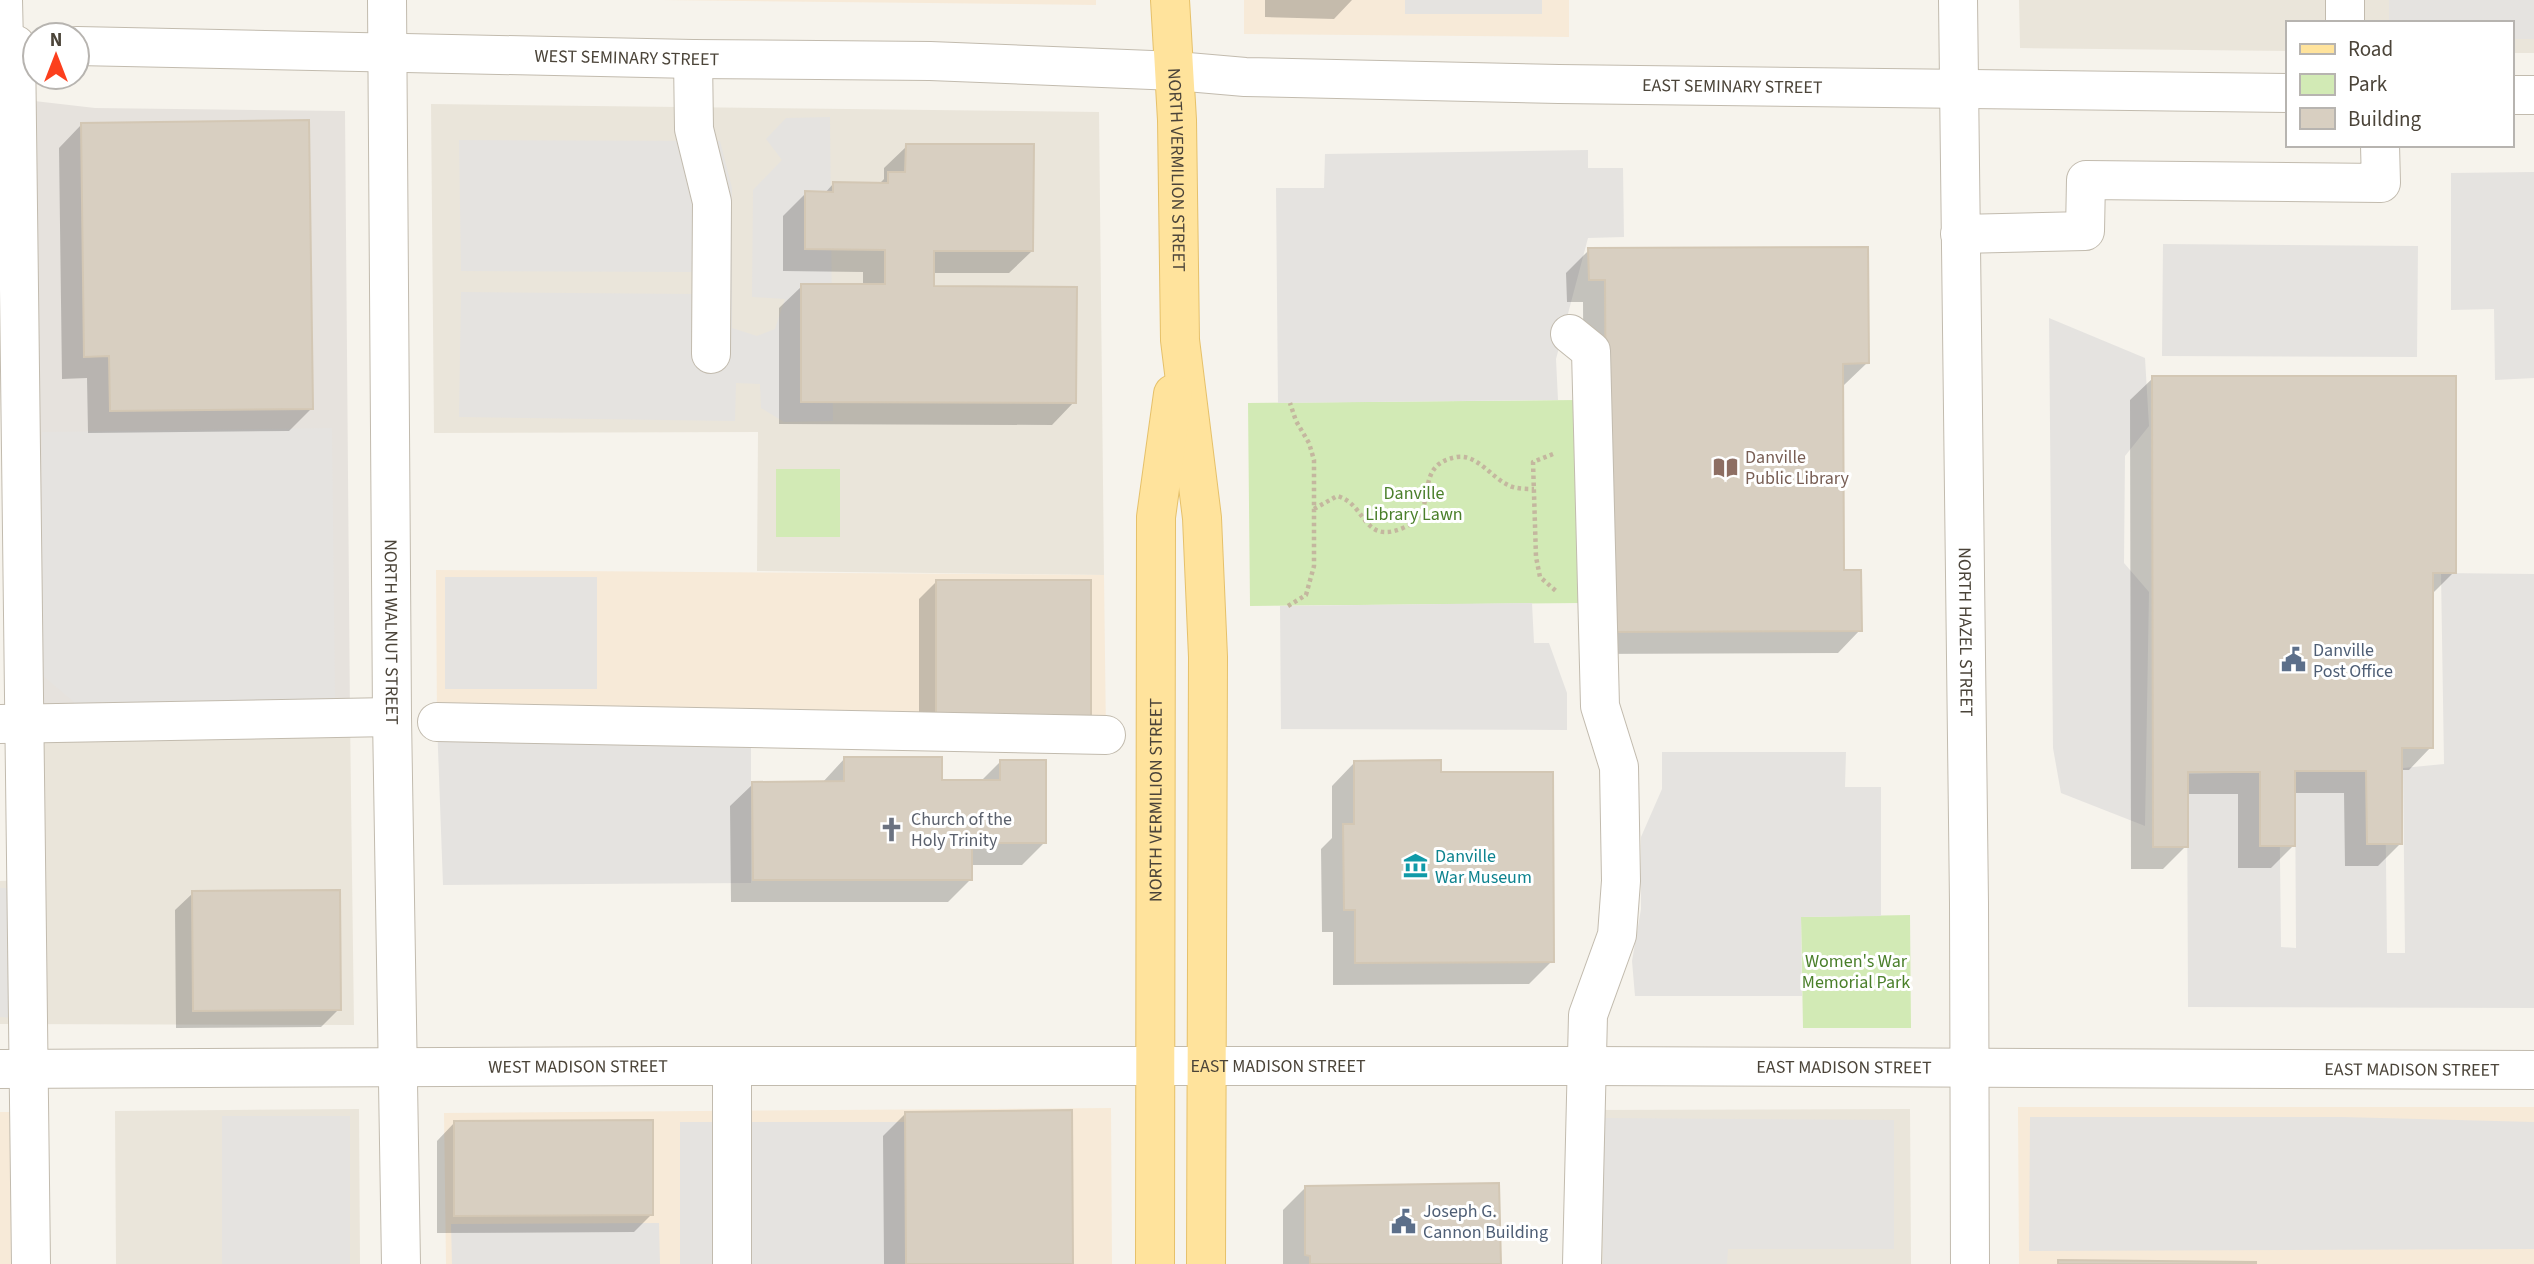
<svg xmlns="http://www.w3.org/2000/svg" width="2534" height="1264" font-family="'Source Sans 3',sans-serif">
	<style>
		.residential { fill: #eae5da }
		.commercial { fill: #f7ead8 }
		.industrial { fill: #e6e2dd }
		.green { fill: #d2eab5 }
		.parking { fill: #e5e3e0 }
		.shadow { fill: #0003 }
		.building { fill: #d8cfc1; stroke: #d3c7b4; stroke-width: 2 }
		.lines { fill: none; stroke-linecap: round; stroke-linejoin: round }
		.minor-casing { stroke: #c2bbae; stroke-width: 40 }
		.major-casing { stroke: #e6c16a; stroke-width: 40 }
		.path { stroke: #c4b79f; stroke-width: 4.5; stroke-dasharray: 3.5 3.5; stroke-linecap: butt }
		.minor { stroke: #fff; stroke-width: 38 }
		.major { stroke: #ffe39c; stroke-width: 38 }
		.labels { text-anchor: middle; stroke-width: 6; stroke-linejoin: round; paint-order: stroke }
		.street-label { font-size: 18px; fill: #4b4439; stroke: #fff }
		.education-label { font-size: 18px; fill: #785e54; stroke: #fff; text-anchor: start }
		.park-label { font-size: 18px; fill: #4a7f2a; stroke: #fff }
		.service-label { font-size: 18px; fill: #4e5e75; stroke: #fff; text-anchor: start }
		.worship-label { font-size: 18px; fill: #5b616d; stroke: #fff; text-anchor: start }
		.culture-label { font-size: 18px; fill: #0d838f; stroke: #fff; text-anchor: start }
	</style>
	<rect width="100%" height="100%" fill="#f6f3ec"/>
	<!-- residential -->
	<path class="residential" d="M2019,0H2534V53H2511V23H2287V51L2020,48Z
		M431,104L1099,112L1104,575L757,571L758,432L434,433Z
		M350,717L354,1025L0,1024V881L26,880L23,724Z
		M359,1109L360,1264H116L115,1111Z
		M1910,1109L1911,1264H1582L1584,1110Z"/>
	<!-- commercial -->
	<path class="commercial" d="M662,0H1096V5L928,3Z
		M1244,0H1569V37L1244,34Z
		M436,570L1104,575L1106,735L437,722Z
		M2018,1107H2534V1264H2019Z
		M1111,1108L1112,1264H446L444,1113Z
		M0,1112H31V1264H0Z"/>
	<!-- industrial -->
	<path class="industrial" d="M17,99L95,108L345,111L350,717L23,724Z"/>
	<!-- green -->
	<path class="green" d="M1579,400L1581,603L1250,606L1248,403Z
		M776,469H840V537H776Z
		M1910,915L1911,1028H1803L1801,917Z"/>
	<!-- parking -->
	<path class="parking" d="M1405,0H1542V14H1405Z
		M2389,0H2534V39H2511V23H2389Z
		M830,117L833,421L784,422L761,408L760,384L736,383L735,421L459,417L461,292L692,294L693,272L461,271L459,140L720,141L732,188V328L757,336L775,329L785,299L752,297L753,190L782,160L766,139L786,118Z
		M1588,150V168H1623L1624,237L1588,238L1556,359L1558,400L1278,403L1276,188H1324L1325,154Z
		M2534,172V378L2495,380L2494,309L2451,310V173Z
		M2163,244L2418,246L2417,357L2162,356Z
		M2049,318L2145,358L2149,426L2125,456L2124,563L2149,592L2145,826L2061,793L2053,748Z
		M332,428L335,702L75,703L41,674L42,432Z
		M2441,573L2534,574V1008L2188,1007L2187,774L2279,772L2281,947L2296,948L2295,772H2385L2387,953H2405L2403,768L2444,764Z
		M445,577H597V689H445Z
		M1532,603L1534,643H1549L1567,693V730L1281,729L1280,606Z
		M437,722L751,728V883L443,885Z
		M1662,752H1846L1845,787H1881V916L1801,917L1802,996H1635L1632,961L1641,909V837L1662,789Z
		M0,888H11L15,1018L0,1017Z
		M222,1116H350V1264H222Z
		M2030,1117H2342L2534,1122V1249L2029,1251Z
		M1603,1118L1894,1120V1249H1728L1727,1264H1603Z
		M680,1122H908V1264H680Z
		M659,1223L660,1264H452L451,1224Z"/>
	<!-- shadow -->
	<path class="shadow" d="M1265,0H1352L1334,19L1265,17Z
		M81,125L311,409L289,431L88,433L87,378L62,379L59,148Z
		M907,146L1032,251L1009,273H932V288L1074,402L1052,425L779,424V308L802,286H863V272L783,271V216L806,193L824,194L833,184L878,185L884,179V168Z
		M1589,250L1867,363L1844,385H1842L1843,572L1860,630L1838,653L1585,654L1583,302H1567L1566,273Z
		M2153,378L2454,572L2431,595V747L2409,770H2401V843L2378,866H2345L2344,793H2294V845L2271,868H2238V794H2186V846L2163,869H2131L2130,400Z
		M937,581H1090L919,733V599Z
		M845,758L940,781H981L1000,762L1045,842L1022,865H971V879L948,902H731L730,806L753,784L822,783Z
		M1354,763L1552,961L1529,984L1333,985V932H1322L1321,849L1332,838V786Z
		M193,893L339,1009L321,1027L176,1028L175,910Z
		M906,1113L1071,1264H884L883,1136Z
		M454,1123L652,1214L634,1232L437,1233V1141Z
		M1306,1187L1500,1264H1283V1210Z"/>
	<!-- building -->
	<path class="building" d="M309,120L313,409L110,411L109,356L84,357L81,123Z
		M906,144H1034L1033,251H934V286L1077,287L1076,403L801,402V284H885V250L805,249V191L833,192V182L888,183V172H905Z
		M1868,247L1869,363L1843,364L1844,570H1861L1862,631L1607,632L1605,280H1589L1588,248Z
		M2152,376H2456V573H2433V748H2402V844H2367L2366,771H2295V846H2260V772H2188V847H2153Z
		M936,580H1091V716H936Z
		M844,757H942V780H1000V760H1046V843H972V880H753L752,782L844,781Z
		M1441,760V772H1553L1554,962L1355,963V910H1344L1343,824H1354V761Z
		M340,890L341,1010L193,1011L192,891Z
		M1072,1110L1073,1264H906L905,1112Z
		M653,1120V1215L454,1216V1121Z
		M1499,1183L1501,1264H1310V1256L1305,1255V1186Z
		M2058,1260L2256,1262V1264H2058Z"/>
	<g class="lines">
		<defs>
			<g id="minor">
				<path d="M3,0L4,44"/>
				<path id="s1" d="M387,0L392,717L401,1264"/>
				<path id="s2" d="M1958,0L1969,903L1970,1264"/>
				<path d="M2345,0V23"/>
				<path d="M16,45L31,1264"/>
				<path id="s3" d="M77,46L693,59L930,61L1176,71L1245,77L1559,84L2287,93"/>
				<path d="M693,59L694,129L712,202L711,354"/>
				<path d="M2511,95H2534"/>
				<path d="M1960,234L2085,231L2086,180L2381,183L2380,145"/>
				<path d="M1570,334L1591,351L1600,706L1619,767L1621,881L1617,935L1588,1015L1582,1264"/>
				<path d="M437,722L1106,735"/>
				<path d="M0,724L392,717"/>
				<path d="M732,1066V1264"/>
				<path id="s4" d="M0,1069L664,1066H1586L2534,1070"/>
			</g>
			<g id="major">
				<path id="s5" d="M1170,0L1177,120L1180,340L1202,518L1208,657L1206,1264"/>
				<path id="s6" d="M1155,1264L1156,517L1173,394"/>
			</g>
		</defs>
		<!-- minor casing -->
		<use href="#minor" class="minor-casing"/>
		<!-- major casing -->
		<use href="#major" class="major-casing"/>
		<!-- path -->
		<path class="path" d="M1553,454L1533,462L1536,557L1540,577L1556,591
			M1314,509L1337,496C1367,504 1362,545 1403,528C1443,512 1409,465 1457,457C1477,454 1491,477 1508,485C1515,489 1526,489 1534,489
			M1288,606L1306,595L1314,566V460L1309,443L1296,421L1290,403"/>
		<!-- minor -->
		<use href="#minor" class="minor"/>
		<!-- major -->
		<use href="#major" class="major"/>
	</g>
	<!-- icons -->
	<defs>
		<symbol id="library-bare" viewBox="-9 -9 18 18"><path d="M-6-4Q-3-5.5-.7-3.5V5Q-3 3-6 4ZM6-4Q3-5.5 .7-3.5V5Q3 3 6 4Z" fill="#8d6e63" stroke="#fff" stroke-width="2.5" paint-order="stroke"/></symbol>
		<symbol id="civic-bare" viewBox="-9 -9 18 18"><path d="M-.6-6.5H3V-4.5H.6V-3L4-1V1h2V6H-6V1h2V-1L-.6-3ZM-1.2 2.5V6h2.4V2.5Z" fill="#5c6f8a" stroke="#fff" stroke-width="2.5" paint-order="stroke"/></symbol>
		<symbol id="church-bare" viewBox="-9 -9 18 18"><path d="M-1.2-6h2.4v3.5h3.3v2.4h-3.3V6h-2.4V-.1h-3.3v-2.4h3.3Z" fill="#6b7280" stroke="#fff" stroke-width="2.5" paint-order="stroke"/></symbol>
		<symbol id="museum-bare" viewBox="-9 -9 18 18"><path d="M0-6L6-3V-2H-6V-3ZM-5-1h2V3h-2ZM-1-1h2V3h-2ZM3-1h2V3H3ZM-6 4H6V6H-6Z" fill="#0f9aa8" stroke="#fff" stroke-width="2.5" paint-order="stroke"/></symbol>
	</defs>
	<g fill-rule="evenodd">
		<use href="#library-bare" x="1708" y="450" width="35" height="35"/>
		<use href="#civic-bare" x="2276" y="642" width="35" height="35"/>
		<use href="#church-bare" x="874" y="812" width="35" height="35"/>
		<use href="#museum-bare" x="1398" y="848" width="35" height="35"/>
		<use href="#civic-bare" x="1386" y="1204" width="35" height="35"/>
	</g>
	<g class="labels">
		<!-- street labels -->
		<g class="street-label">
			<text dy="6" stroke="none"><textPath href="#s3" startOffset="550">WEST SEMINARY STREET</textPath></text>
			<text dy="6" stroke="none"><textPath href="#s3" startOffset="1656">EAST SEMINARY STREET</textPath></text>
			<text dy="6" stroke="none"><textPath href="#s5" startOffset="170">NORTH VERMILION STREET</textPath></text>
			<text dy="6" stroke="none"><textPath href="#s1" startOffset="632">NORTH WALNUT STREET</textPath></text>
			<text dy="6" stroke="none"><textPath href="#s2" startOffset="632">NORTH HAZEL STREET</textPath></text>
			<text dy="6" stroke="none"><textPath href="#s6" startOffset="464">NORTH VERMILION STREET</textPath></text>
			<text dy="6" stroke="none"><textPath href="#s4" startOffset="1278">EAST MADISON STREET</textPath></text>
			<text dy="6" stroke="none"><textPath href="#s4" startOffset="578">WEST MADISON STREET</textPath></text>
			<text dy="6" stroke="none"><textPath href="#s4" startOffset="1844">EAST MADISON STREET</textPath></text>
			<text dy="6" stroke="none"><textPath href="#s4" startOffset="2412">EAST MADISON STREET</textPath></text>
		</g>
		<!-- education labels -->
		<g class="education-label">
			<text x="1745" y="463">Danville<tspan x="1745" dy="21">Public Library</tspan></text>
		</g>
		<!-- park labels -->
		<g class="park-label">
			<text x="1414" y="499">Danville<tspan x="1414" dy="21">Library Lawn</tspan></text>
			<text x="1856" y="967">Women's War<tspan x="1856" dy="21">Memorial Park</tspan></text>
		</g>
		<!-- service labels -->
		<g class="service-label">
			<text x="2313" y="656">Danville<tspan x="2313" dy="21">Post Office</tspan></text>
			<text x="1423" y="1217">Joseph G.<tspan x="1423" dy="21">Cannon Building</tspan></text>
		</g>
		<!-- worship labels -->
		<g class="worship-label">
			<text x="911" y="825">Church of the<tspan x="911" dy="21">Holy Trinity</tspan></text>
		</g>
		<!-- culture labels -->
		<g class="culture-label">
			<text x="1435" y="862">Danville<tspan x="1435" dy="21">War Museum</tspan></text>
		</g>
	</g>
	<!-- legend -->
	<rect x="2286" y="21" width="228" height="126" fill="#ffffff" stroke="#b7b4b0" stroke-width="2"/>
	<rect x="2300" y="44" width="35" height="10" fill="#ffe39c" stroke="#b7b4b0" stroke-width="2"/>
	<text x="2348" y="56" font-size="21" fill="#4b4439">Road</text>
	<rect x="2300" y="74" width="35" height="21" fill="#d2eab5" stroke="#b7b4b0" stroke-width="2"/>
	<text x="2348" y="91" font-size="21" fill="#4b4439">Park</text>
	<rect x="2300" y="108" width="35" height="21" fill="#d8cfc1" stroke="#b7b4b0" stroke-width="2"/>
	<text x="2348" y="126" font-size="21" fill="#4b4439">Building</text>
	<!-- north arrow -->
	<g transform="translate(56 56)"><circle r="33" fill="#ffffff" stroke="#b7b4b0" stroke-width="2"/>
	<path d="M0-5L12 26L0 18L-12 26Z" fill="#fc3f1d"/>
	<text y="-10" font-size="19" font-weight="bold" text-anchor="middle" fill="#4b4439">N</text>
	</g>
</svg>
